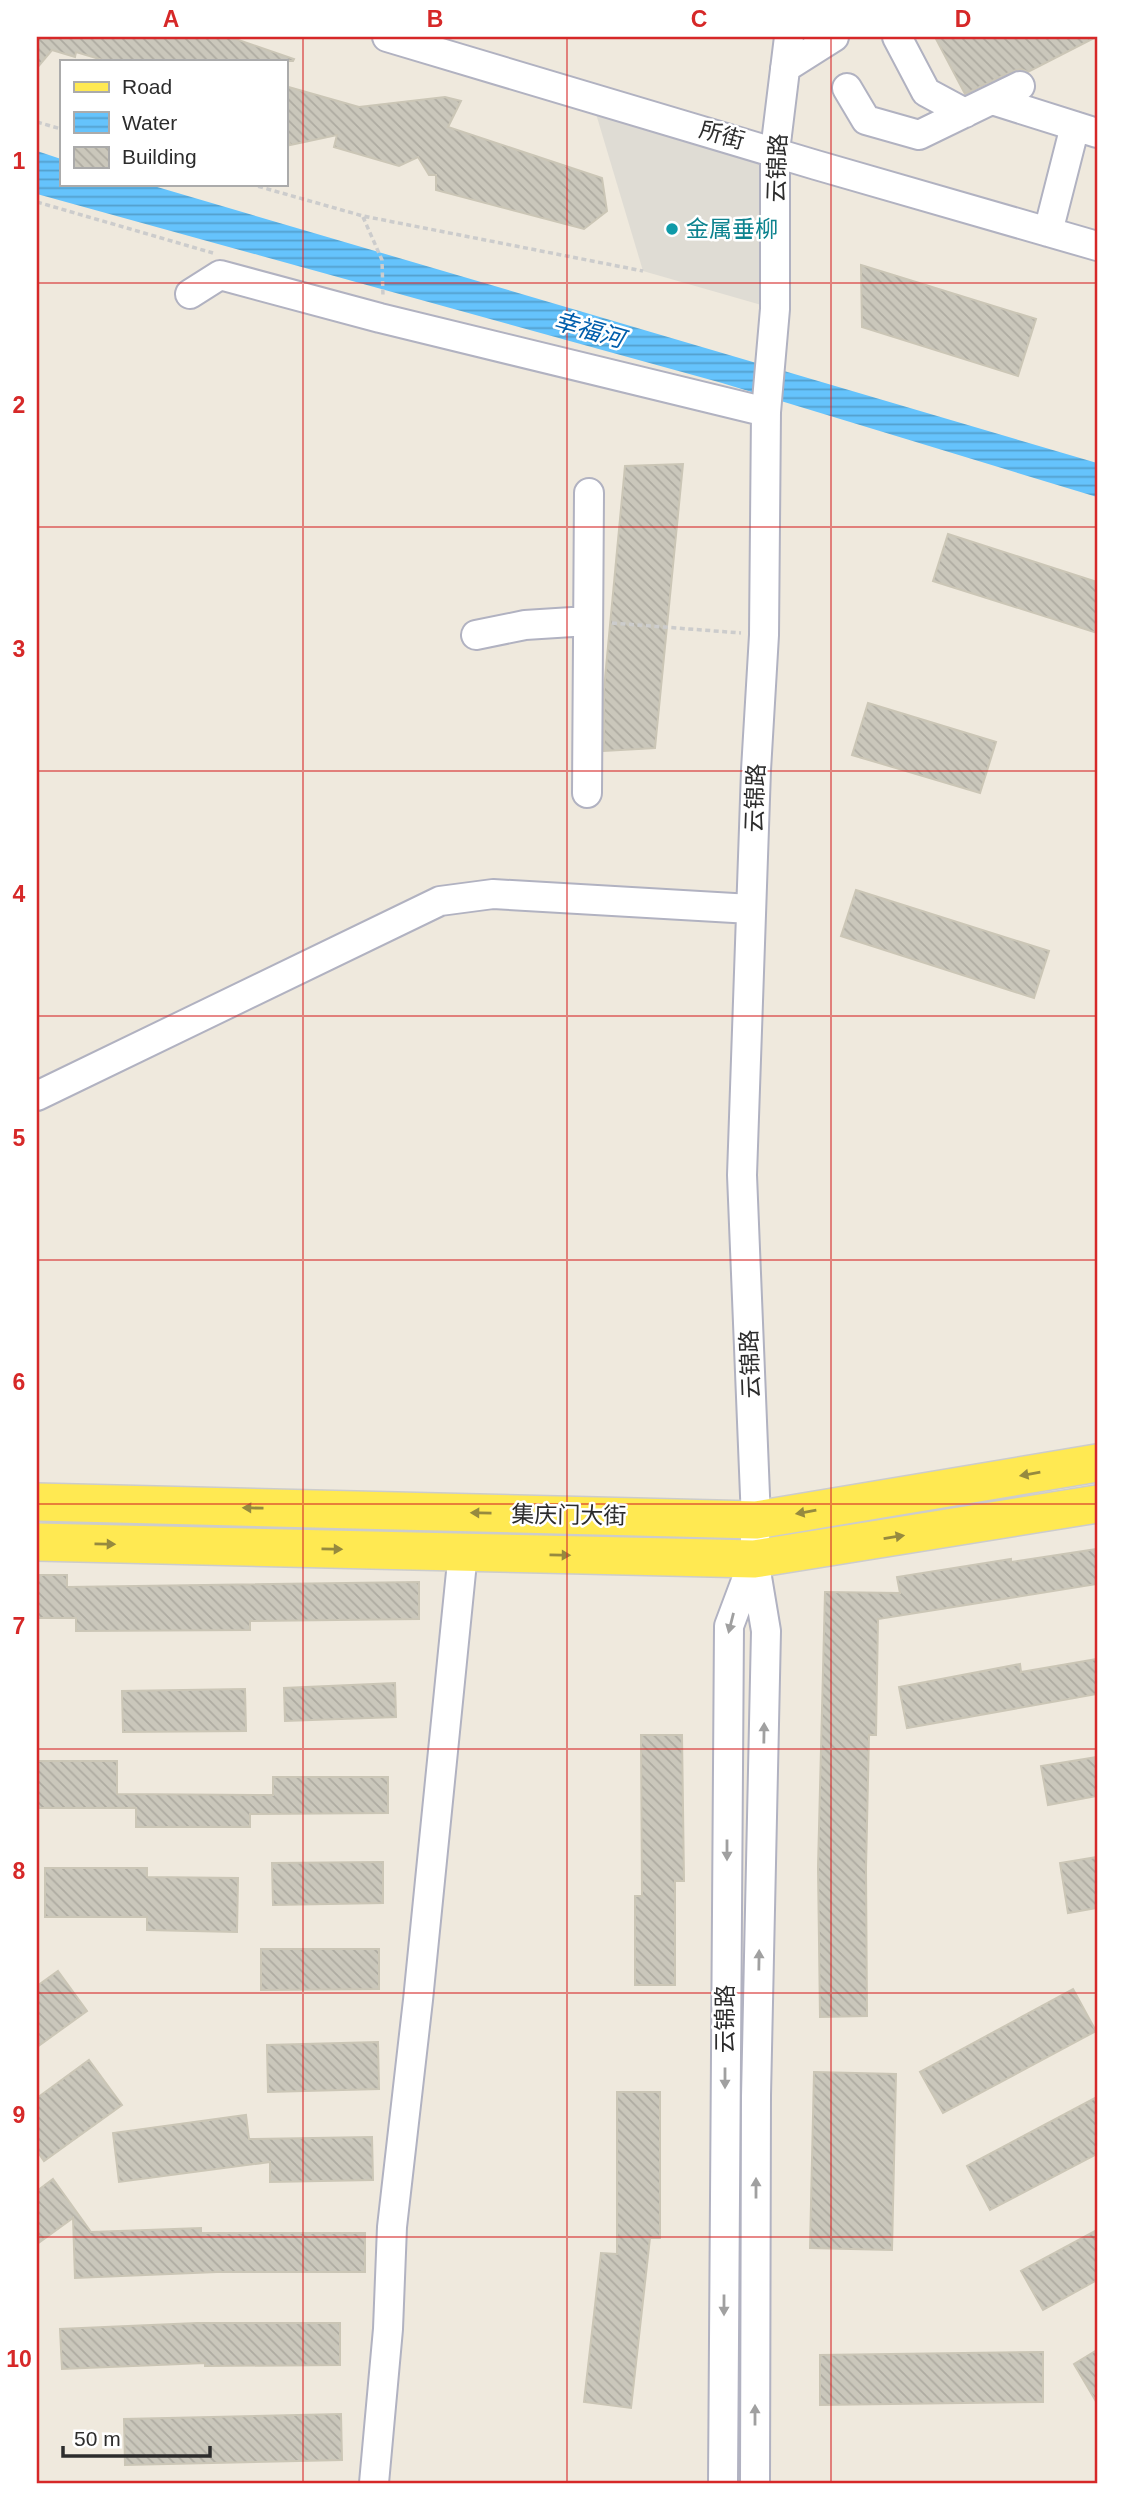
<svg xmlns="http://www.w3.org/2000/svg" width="1134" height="2520" font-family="Arial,'Noto Sans SC',sans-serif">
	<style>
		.plaza { fill: #dfdcd4 }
		.water { fill: url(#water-rules) }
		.building { fill: url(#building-back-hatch); stroke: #cbc6b6; stroke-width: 2 }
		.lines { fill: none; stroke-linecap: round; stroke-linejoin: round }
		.minor-casing { stroke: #b1b2c1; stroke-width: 32 }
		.major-casing { stroke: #ccc; stroke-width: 40 }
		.path { stroke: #ccc; stroke-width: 3.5; stroke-dasharray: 5 3.5; stroke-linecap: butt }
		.minor { stroke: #fff; stroke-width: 28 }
		.major { stroke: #ffe952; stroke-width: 37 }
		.oneway { fill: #968a3f }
		.oneway2 { fill: #a0a0a0 }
		.grid { fill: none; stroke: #d62828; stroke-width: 2; stroke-opacity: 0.55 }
		.culture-dot { fill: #0f9aa8; stroke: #fff; stroke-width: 2.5 }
		.labels { text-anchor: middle; stroke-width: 5; stroke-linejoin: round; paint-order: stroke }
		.street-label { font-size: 23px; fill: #2c2c2c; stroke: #fff }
		.culture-label { font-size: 23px; fill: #0d838f; stroke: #fff; text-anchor: start }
		.water-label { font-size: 24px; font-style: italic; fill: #005eac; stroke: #fff }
		.neatline { fill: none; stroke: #d62828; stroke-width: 2.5 }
		.grid-label { font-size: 23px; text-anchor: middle; font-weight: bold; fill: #d62828 }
	</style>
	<defs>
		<pattern id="water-rules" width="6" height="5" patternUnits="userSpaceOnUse" patternTransform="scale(1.75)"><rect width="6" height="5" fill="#65c3fc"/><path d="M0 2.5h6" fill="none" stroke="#539fcc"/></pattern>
		<pattern id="building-back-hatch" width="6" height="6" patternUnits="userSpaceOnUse" patternTransform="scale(1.75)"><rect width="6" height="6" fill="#cac7bb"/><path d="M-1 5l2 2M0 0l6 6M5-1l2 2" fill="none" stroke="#aeaba1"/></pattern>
	</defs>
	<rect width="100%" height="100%" fill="#efe9dd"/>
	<!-- plaza -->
	<path class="plaza" d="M591,97L775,151V309L643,271Z"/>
	<!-- water -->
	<path class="water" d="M37,151L61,159V184H147L1097,463V497L722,383L37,194Z"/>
	<!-- building -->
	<path class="building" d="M37,37H230L294,59L293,61H106L76,52L75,57L52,50L37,68Z
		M935,37H1096L1028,72L1021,69L1013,71L965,94Z
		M285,86L359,107L445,97L461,101L448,127L602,178L607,211L584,229L436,190V175H429L418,157L399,166L334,147L337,135L290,145L285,124Z
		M861,265L1036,319L1018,376L862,327Z
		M683,464L655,748L604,751V689L625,466Z
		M948,534L1097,582V633L933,581Z
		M868,703L996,742L980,793L852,755Z
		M856,890L1049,951L1034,998L841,936Z
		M1097,1549V1584L878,1619L876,1735H869L866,1868L867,2016L820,2017L818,1867L825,1592L900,1593L897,1577L1011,1559V1562Z
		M37,1575H67V1587L419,1582V1619L250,1621V1630L76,1631V1618H37Z
		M1097,1659V1694L907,1728L899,1687L1020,1664L1021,1672Z
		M395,1683L396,1717L285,1721L284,1688Z
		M245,1689L246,1731L123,1732L122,1691Z
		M641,1735H682L684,1881H675V1985H635V1896H642Z
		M1097,1757V1796L1048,1805L1041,1766Z
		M37,1761H117V1794L273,1795V1777H388V1813L250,1814V1827H136V1808H37Z
		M1097,1857V1908L1068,1913L1060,1863Z
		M383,1862V1903L273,1905L272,1863Z
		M45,1868H147V1877L238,1878L237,1932L147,1930V1917H45Z
		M261,1949H379V1989L261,1990Z
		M58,1971L87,2011L37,2047V1986Z
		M1073,1989L1096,2031L943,2113L920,2072Z
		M378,2042L379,2089L268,2092L267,2045Z
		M89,2060L122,2105L44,2161L37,2151V2098Z
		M814,2072L896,2074L892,2250L810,2248Z
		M617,2092H660V2238H650L631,2408L584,2402L601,2253L617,2254Z
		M1097,2097V2154L990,2210L967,2166Z
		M246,2115L249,2139L372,2137L373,2180L270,2182V2162L119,2182L113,2133Z
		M53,2179L91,2232L201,2228V2233H365V2272H217L75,2278L73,2218L37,2244V2191Z
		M1097,2230V2280L1043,2310L1021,2271Z
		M197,2323H340V2365L205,2366V2363L62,2369L60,2329Z
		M1097,2350V2403L1074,2364Z
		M1043,2352V2402L820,2405V2355Z
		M341,2414L342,2460L125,2465L124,2419Z"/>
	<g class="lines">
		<defs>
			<path id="minor" d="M387,37L816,165L1097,246
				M897,37L926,92L965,113
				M785,68L834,37
				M847,88L866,120L919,135L1020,86
				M992,100L1097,133
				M1048,232L1075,126
				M190,294L220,275L380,318L766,412
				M476,635L525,625L588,621
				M587,793L589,493
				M37,1096L440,901L493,894L751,909
				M374,2483L388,2329L392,2227L418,2000L463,1552
				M723,2483L729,1626L753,1562
				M755,2483L756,2096L766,1631L754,1559L756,1520L742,1175L756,770L764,635L766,412L775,309V151L789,37"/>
			<path id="major" d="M37,1502L756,1520L1097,1463
				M37,1542L754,1559L1097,1504"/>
		</defs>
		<!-- minor casing -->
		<use href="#minor" class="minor-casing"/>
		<!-- major casing -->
		<use href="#major" class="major-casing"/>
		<!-- path -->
		<path class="path" d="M37,122L61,129
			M250,184L363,216L643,271
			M37,202L213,253
			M363,217L382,260L383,296
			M612,623L741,633"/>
		<!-- minor -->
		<use href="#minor" class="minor"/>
		<!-- major -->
		<use href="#major" class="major"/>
	</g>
	<!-- one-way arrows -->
	<defs><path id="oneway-solid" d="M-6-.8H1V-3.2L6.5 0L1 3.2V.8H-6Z" transform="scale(1.75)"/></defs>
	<g class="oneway">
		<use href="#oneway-solid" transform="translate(1030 1474) rotate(170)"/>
		<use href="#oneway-solid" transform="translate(253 1508) rotate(-179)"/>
		<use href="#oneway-solid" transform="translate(806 1512) rotate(170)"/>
		<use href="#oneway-solid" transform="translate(481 1513) rotate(-179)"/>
		<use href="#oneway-solid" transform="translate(894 1537) rotate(-9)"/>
		<use href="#oneway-solid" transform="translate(105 1544) rotate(1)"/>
		<use href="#oneway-solid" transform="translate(332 1549) rotate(1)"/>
		<use href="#oneway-solid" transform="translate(560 1555) rotate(1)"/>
	</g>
	<g class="oneway2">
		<use href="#oneway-solid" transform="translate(731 1623) rotate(104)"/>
		<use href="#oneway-solid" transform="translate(764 1733) rotate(-89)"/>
		<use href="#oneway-solid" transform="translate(727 1850) rotate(90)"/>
		<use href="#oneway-solid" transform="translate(759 1960) rotate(-89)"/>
		<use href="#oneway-solid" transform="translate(725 2078) rotate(90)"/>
		<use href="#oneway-solid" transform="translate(756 2188) rotate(-90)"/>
		<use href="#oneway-solid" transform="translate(724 2305) rotate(90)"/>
		<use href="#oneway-solid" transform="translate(755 2415) rotate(-90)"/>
	</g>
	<!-- grid -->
	<path class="grid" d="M303,37V2483M567,37V2483M831,37V2483M37,283H1097M37,527H1097M37,771H1097M37,1016H1097M37,1260H1097M37,1504H1097M37,1749H1097M37,1993H1097M37,2237H1097"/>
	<!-- markers -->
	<circle class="culture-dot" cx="672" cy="229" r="7"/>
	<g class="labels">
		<!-- street labels -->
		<g class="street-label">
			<text transform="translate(722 135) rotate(16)" y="8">所街</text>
			<text transform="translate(777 168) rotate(-88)" y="8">云锦路</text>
			<text transform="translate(755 798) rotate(-88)" y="8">云锦路</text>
			<text transform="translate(750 1364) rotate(-92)" y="8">云锦路</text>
			<text transform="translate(569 1515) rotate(1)" y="8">集庆门大街</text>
			<text transform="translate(725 2019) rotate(-90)" y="8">云锦路</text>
		</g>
		<!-- culture labels -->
		<g class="culture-label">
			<text x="686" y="237">金属垂柳</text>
		</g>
		<!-- water labels -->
		<g class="water-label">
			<text transform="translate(589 330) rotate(16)" y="8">幸福河</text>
		</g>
	</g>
	<!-- border -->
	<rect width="1134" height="2520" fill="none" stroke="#ffffff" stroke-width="77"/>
	<!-- legend -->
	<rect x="60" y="60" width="228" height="126" fill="#ffffff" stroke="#ababab" stroke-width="2"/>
	<rect x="74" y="82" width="35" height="10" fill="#ffe952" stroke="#ababab" stroke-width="2"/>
	<text x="122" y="94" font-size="21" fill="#2c2c2c">Road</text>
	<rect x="74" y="112" width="35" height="21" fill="url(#water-rules)" stroke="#ababab" stroke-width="2"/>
	<text x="122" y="130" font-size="21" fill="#2c2c2c">Water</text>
	<rect x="74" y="147" width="35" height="21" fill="url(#building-back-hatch)" stroke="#ababab" stroke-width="2"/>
	<text x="122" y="164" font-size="21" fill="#2c2c2c">Building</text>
	<!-- scale -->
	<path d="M63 2446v10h147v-10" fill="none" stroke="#2c2c2c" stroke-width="3.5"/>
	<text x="74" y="2446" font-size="21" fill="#2c2c2c" stroke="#ffffff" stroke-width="5" paint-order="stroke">50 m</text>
	<rect x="38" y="38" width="1058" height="2444" class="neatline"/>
	<g class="grid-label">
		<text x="171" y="27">A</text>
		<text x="435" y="27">B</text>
		<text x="699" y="27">C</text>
		<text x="963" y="27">D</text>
		<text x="19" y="169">1</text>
		<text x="19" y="413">2</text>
		<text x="19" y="657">3</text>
		<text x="19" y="902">4</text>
		<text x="19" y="1146">5</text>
		<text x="19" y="1390">6</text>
		<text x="19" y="1634">7</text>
		<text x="19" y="1879">8</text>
		<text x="19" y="2123">9</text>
		<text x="19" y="2367">10</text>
	</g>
</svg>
